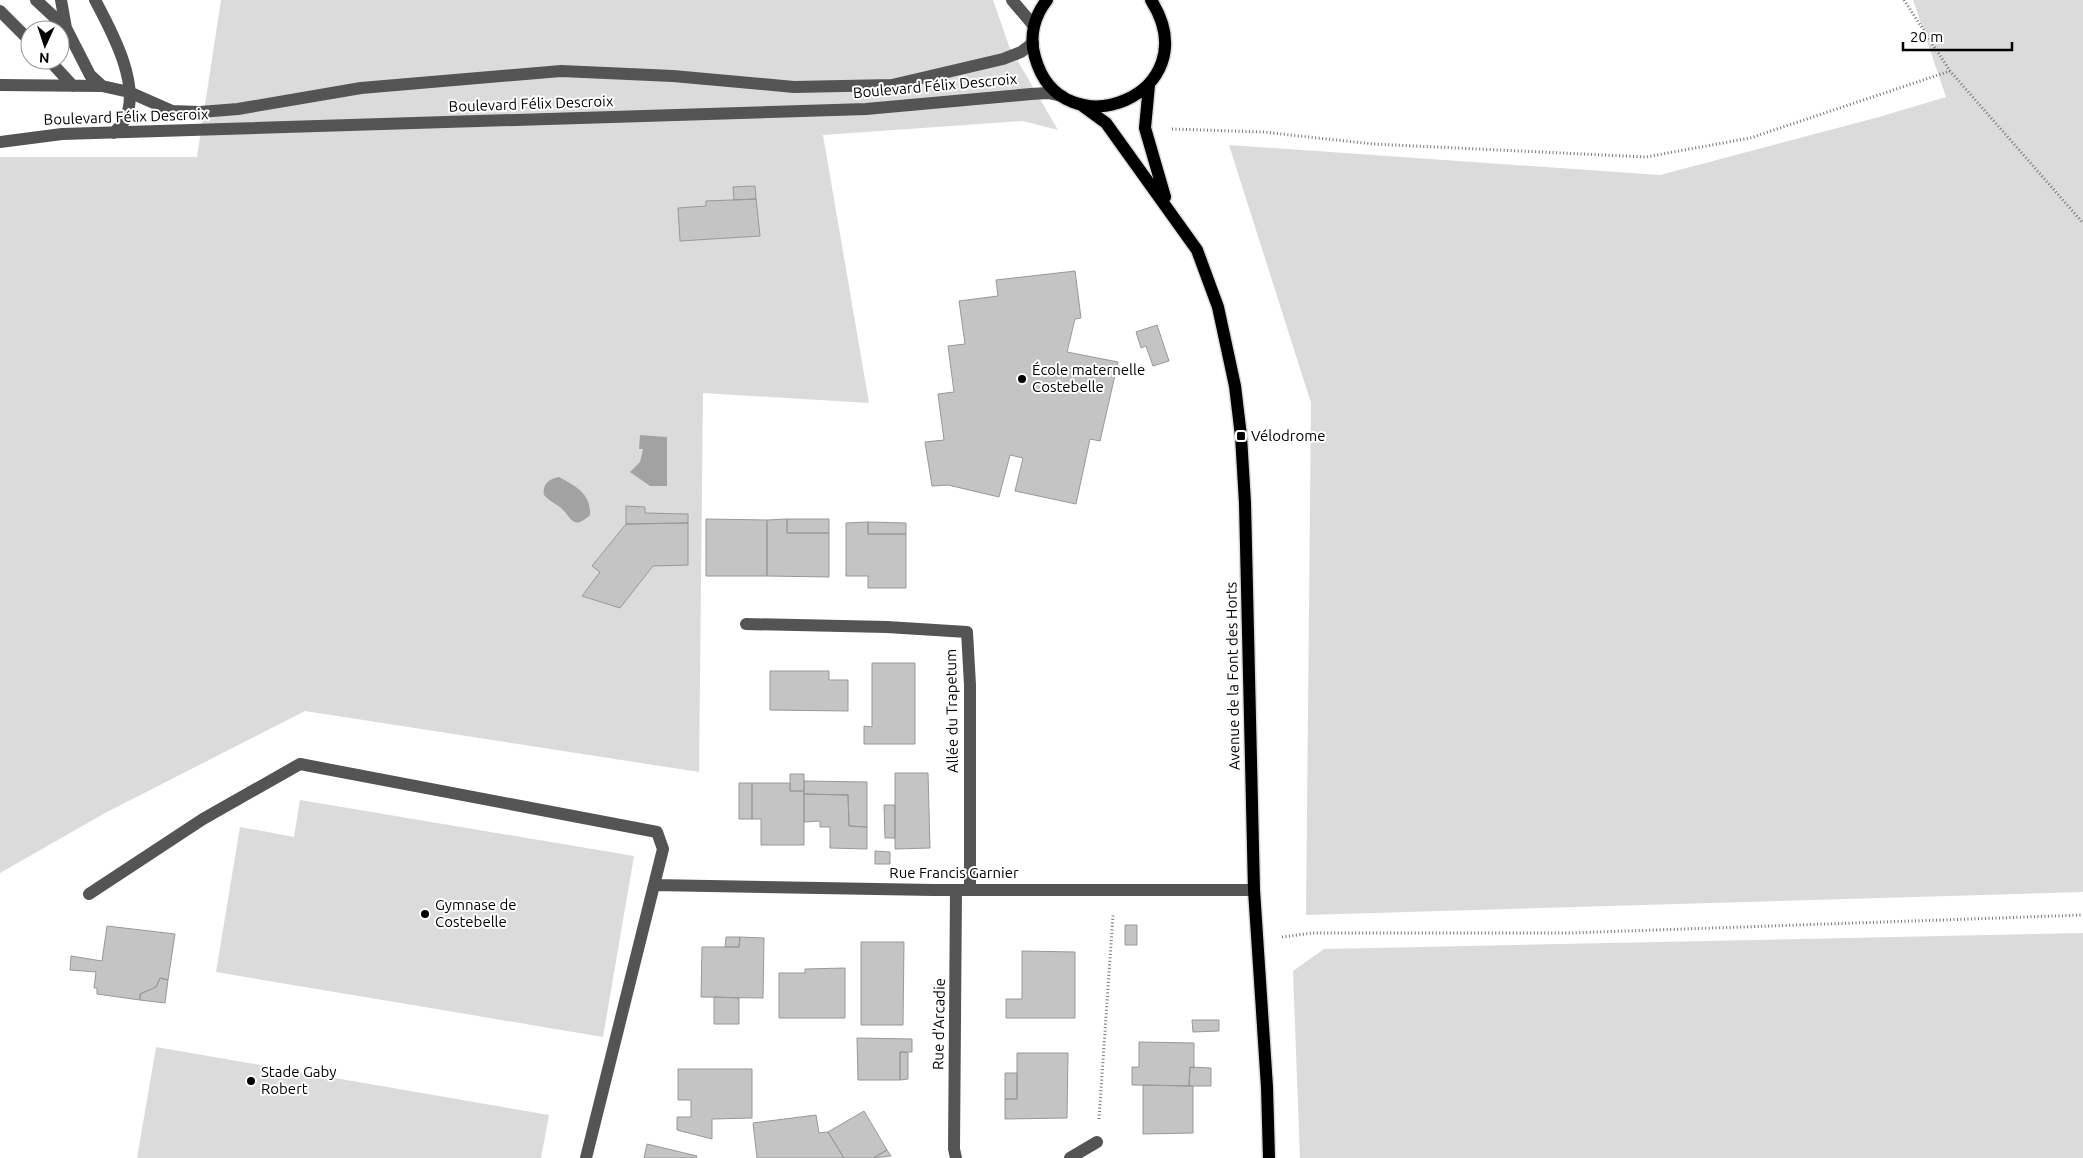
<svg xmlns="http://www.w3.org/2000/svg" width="2083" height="1158" font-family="Ubuntu,sans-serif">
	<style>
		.green { fill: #dbdbdb }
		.water { fill: #a2a2a2 }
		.building { fill: #c4c4c4; stroke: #989898 }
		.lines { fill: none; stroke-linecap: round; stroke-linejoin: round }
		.major-casing { stroke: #dbdbdb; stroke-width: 15 }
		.path { stroke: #767676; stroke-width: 3; stroke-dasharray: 1 2.5; stroke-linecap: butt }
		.minor { stroke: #545454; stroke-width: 12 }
		.major { stroke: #000; stroke-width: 12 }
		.poi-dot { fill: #000; stroke: #fff; stroke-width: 2 }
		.labels { text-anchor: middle; stroke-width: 4; stroke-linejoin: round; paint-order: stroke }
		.street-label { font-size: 15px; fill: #000; stroke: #fff }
		.poi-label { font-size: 15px; fill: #000; stroke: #fff; text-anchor: start }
	</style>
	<rect width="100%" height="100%" fill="#fff"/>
	<!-- green -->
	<path class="green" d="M221,0H993L1009,46L1058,130L1023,121L823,135L869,403L703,393L699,772L305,711L105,813L0,873V157H197Z
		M1913,0H2083V892L1306,915L1311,403L1229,145L1660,175L1879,117L1946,97Z
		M300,800L634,856L603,1037L216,972L240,827L294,837Z
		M2083,933V1158H1300L1293,971L1324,949Z
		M156,1047L549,1115L541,1158H137Z"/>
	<!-- water -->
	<path class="water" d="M640,435L667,437V486H650L630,472L640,462L643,449H639Z
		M559,477C575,486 591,493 590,515C572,532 571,516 561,508C555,503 549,501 544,495C542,484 549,479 559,477Z"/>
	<!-- building -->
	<path class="building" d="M755,186L756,199L734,200L733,187Z
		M756,199L760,236L680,241L678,208L706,206V201Z
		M1075,271L1081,318L1075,319L1067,352L1118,362L1100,441L1090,439L1076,504L1015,491L1023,458L1010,455L999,497L948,485L932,486L925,442L944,440L938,394L954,392L948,346L965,344L959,301L998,296L996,280Z
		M1157,325L1169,361L1153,366L1146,346L1141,348L1136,332Z
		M626,506L645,507V513L688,514V523L626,524Z
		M706,519L767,520V576H706Z
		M787,519H829V533H787Z
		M787,519V533H829V577L767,576V520Z
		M868,522L906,523V534H868Z
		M868,522V534H906V588H868V576H846V523Z
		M688,523V565L653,566L620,608L582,596L600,572L592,566L626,524Z
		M872,663H915V744H864V726L872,727Z
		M770,671H829V680H848V711L770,710Z
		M895,773H928L930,848L895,849Z
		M790,774H804V791H790Z
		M804,781L867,782V827L849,826L848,795L804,794Z
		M739,783H752V819H739Z
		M752,783H790V791H804V845H761V819H752Z
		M804,794L848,795L849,826L867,827V849L830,848V827H820V821L804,822Z
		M884,805H895V838H885Z
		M875,851L890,852V864H875Z
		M1125,925H1137V945H1125Z
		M107,926L175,934L168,980L160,978L156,987L140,994V1000L97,994V988H94L96,972L70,970L71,956L102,961Z
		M726,937H740L739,947H725Z
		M740,937L764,938L763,998L701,997L702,947H739Z
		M861,942H904L903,1025H861Z
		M1022,951L1075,952V1018H1006V999H1022Z
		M845,968V1018H779V973H805V969Z
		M160,978L168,980L165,1003L140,1000V994L156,987Z
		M714,997L739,998V1024H714Z
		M1192,1020H1219V1031L1193,1032Z
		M857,1038L912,1039V1052H900V1080H858Z
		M1139,1042L1194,1043V1068L1190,1067L1189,1086L1132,1085V1067H1139Z
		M900,1052L908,1053V1079L900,1080Z
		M1017,1053H1068L1067,1118L1005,1119V1099H1017Z
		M1190,1067L1211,1068V1086H1189Z
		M678,1069H752V1118L712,1119V1139L677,1130V1117H691V1100H678Z
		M1005,1073H1017V1099H1005Z
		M1143,1085L1193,1086V1133L1143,1134Z
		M864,1111L887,1150L873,1158H844L828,1132Z
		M816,1115L819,1133L828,1132L844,1158H757L753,1123Z
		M647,1144L697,1156L696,1158H644Z
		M887,1150L891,1156L873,1158Z"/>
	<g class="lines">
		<defs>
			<path id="major" d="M1047,0C1034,16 1029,37 1035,57C1061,153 1211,95 1151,0
				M1149,85L1145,128L1165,197
				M1080,104L1106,123L1197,250L1218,307L1235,386L1241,436L1245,503L1254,890L1267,1087L1269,1158"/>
		</defs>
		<!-- major casing -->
		<use href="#major" class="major-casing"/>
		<!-- path -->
		<path class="path" d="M1904,0L1950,71L2083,223
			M1172,129L1263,132L1373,144L1646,157L1750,138L1950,71
			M1282,937L1312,933H1571L2083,915
			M1099,1119L1113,915"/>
		<!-- minor -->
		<path class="minor" d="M36,0L66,28
			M61,0L66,28L90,75L102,86
			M95,0C111,30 143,88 124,121C122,125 117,129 114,133
			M1012,0L1034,26
			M0,11L30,41
			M49,60L73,86
			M0,85L102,86L129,92L172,111L200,112L238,109L361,88L561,71L673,76L794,87L892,85L1003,59L1021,52L1033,43
			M0,142L62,134L866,109L1031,94L1048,93L1062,96
			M746,624L887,627L967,632L970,685V889
			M654,885L933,890H1254
			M956,890L954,1149L956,1158
			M89,894L203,819L300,764L657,832L663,849L586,1158
			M1070,1158L1097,1142"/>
		<!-- major -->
		<use href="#major" class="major"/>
	</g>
	<!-- markers -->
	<g class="poi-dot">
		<circle cx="1022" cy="379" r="5"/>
		<rect x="1236" y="431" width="10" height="10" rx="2.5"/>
		<circle cx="425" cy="914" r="5"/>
		<circle cx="251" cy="1081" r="5"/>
	</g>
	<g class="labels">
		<!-- street labels -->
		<g class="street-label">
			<text transform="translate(935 86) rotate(-5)" y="5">Boulevard Félix Descroix</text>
			<text transform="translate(531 104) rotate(-2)" y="5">Boulevard Félix Descroix</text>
			<text transform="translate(126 117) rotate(-2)" y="5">Boulevard Félix Descroix</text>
			<text transform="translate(1233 676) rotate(-91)" y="5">Avenue de la Font des Horts</text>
			<text transform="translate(952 711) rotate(-91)" y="5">Allée du Trapetum</text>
			<text x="954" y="878">Rue Francis Garnier</text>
			<text transform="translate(939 1024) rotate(-89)" y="5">Rue d'Arcadie</text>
		</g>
		<!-- poi labels -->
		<g class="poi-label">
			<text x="1032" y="375">École maternelle<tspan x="1032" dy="17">Costebelle</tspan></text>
			<text x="1251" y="441">Vélodrome</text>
			<text x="435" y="910">Gymnase de<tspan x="435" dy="17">Costebelle</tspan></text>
			<text x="261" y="1077">Stade Gaby<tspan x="261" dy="17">Robert</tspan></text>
		</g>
	</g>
	<!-- north arrow -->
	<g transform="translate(45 45) rotate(183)"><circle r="24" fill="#ffffff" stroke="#999999"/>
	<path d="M0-4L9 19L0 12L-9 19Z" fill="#000000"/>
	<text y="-8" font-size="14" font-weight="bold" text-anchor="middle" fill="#000000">N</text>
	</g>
	<!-- scale -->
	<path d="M1903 42v8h109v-8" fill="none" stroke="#000000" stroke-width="2.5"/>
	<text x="1910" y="42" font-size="15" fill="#000000" stroke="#ffffff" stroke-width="4" paint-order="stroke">20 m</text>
</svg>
